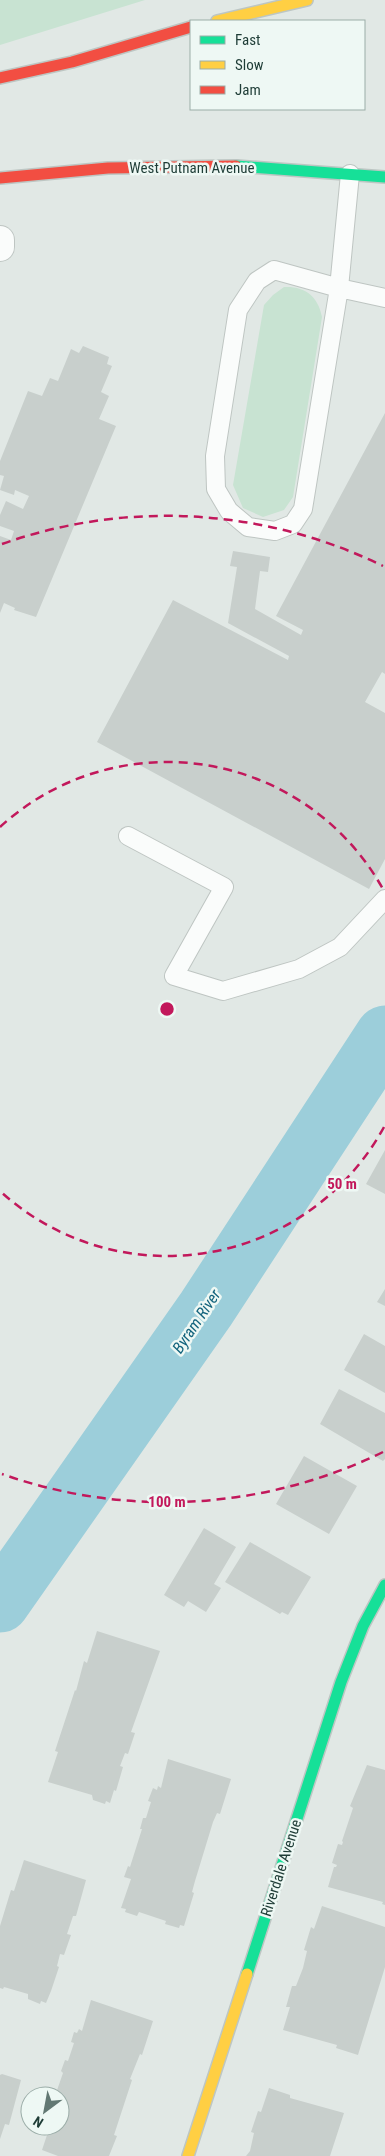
<svg xmlns="http://www.w3.org/2000/svg" width="385" height="2156" font-family="'Roboto Condensed',sans-serif">
	<style>
		.green { fill: #c8e3d2 }
		.lines { fill: none; stroke-linecap: round; stroke-linejoin: round }
		.river { stroke: #9cceda; stroke-width: 59 }
		.building { fill: #c8cfcc }
		.lane-casing { stroke: #bec5c2; stroke-width: 20 }
		.street-casing { stroke: #bec5c2; stroke-width: 30 }
		.fast-casing { stroke: #bdc6c3; stroke-width: 14 }
		.slow-casing { stroke: #bdc6c3; stroke-width: 14 }
		.jam-casing { stroke: #bdc6c3; stroke-width: 14 }
		.lane { stroke: #fafcfb; stroke-width: 18 }
		.street { stroke: #fafcfb; stroke-width: 28 }
		.fast { stroke: #16e098; stroke-width: 11 }
		.slow { stroke: #ffcf43; stroke-width: 11 }
		.jam { stroke: #f24e42; stroke-width: 11 }
		.ring { fill: none; stroke: #c2185b; stroke-width: 2.5; stroke-dasharray: 9 6 }
		.labels { text-anchor: middle; stroke-width: 5; stroke-linejoin: round; paint-order: stroke }
		.street-label { font-size: 15px; fill: #1e3c36; stroke: #eef8f4 }
		.water-label { font-size: 16px; font-style: italic; fill: #13647d; stroke: #eef8f4 }
		.centre { fill: #c2185b; stroke: #eef8f4; stroke-width: 2.5 }
		.ring-label { font-size: 15px; text-anchor: middle; font-weight: bold; fill: #c2185b; stroke: #eef8f4; stroke-width: 5; stroke-linejoin: round; paint-order: stroke }
	</style>
	<rect width="100%" height="100%" fill="#e1e8e5"/>
	<!-- green -->
	<path class="green" d="M0,0H145L0,45Z
		M284,287C305,286 318,296 322,317L293,497L284,510L263,517L243,508L233,485L264,305L273,295Z"/>
	<g class="lines">
		<!-- river -->
		<path class="river" d="M0,1603L206,1309L385,1035"/>
	</g>
	<!-- building -->
	<path class="building" d="M83,346L109,357L107,364L112,366L101,392L109,396L99,419L116,426L36,617L14,610L15,608L4,603L0,613V536L11,540L14,531L0,526V515L6,501L23,509L29,496L15,490L14,495L0,490L4,476L0,475V461L28,391L42,396L50,378L58,381L71,349L79,353Z
		M385,413V674L382,672L365,702L385,713V859L369,889L97,742L173,600L288,660L289,656L228,623L237,567L230,566L233,551L270,557L268,572L260,571L255,609L301,635L303,630L276,616Z
		M385,1150V1194L366,1184Z
		M385,1289V1306L377,1302Z
		M364,1334L385,1346V1393L344,1370Z
		M339,1389L385,1413V1459L383,1461L320,1424Z
		M304,1456L357,1486L329,1534L276,1504Z
		M204,1528L236,1547L214,1584L221,1588L206,1612L188,1601L184,1607L164,1595Z
		M250,1542L311,1577L288,1615L282,1612L280,1614L225,1582Z
		M97,1631L160,1651L131,1732L135,1733L128,1754L125,1753L120,1766L123,1767L116,1791L114,1790L110,1803L106,1801L105,1804L93,1800L92,1795L48,1782L58,1752L55,1751L75,1690L76,1691L84,1661L87,1663Z
		M168,1759L231,1779L220,1814L217,1813L213,1822L195,1881L192,1892L194,1893L184,1926L180,1925L179,1928L165,1924L166,1921L139,1912L137,1916L125,1912L126,1909L121,1908L131,1879L124,1877L128,1866L130,1867L142,1829H140L143,1818H146L151,1802L148,1801L153,1788L157,1790L158,1786L161,1788Z
		M367,1765L385,1770V1905L382,1904L383,1902L328,1887L334,1867H336L337,1865L332,1863L338,1844L342,1845L343,1842L342,1841L353,1808L350,1806Z
		M24,1860L86,1880L76,1916H73L67,1934L71,1935L64,1955L60,1954L57,1966L59,1967L51,1991L46,2003L41,2001L40,2004L28,1999V1994L4,1987L3,1989L0,1988V1926L11,1890L14,1891Z
		M322,1906L385,1927V1967L358,2055L336,2048L337,2045L283,2030L290,2007H286L292,1986H296L303,1968L307,1951L304,1950L311,1927L314,1929Z
		M91,2000L153,2021L142,2055L140,2054L130,2079L132,2080L114,2135L117,2136L109,2156H58L42,2150L50,2126H60V2096H55L63,2073L61,2071L65,2060L68,2061L74,2043L71,2042L74,2032L77,2033L79,2029L82,2031Z
		M2,2074L21,2080L9,2125L5,2124L0,2139V2075Z
		M269,2088L290,2095V2098L344,2113L330,2156H246L250,2151L254,2133L251,2132L258,2111L261,2112Z"/>
	<g class="lines">
		<defs>
			<path id="lane" d="M350,174L339,288L385,298
				M274,270L339,288L303,509L293,524L275,531L248,527L229,511L216,489L215,456L238,310L257,281Z
				M128,836L224,887L174,976L223,991L299,969L340,947L385,899"/>
			<path id="street" d="M0,240V247"/>
			<path id="fast" d="M236,166L385,177
				M247,1974L341,1682L363,1626L385,1585"/>
			<path id="slow" d="M217,21L307,0
				M188,2156L247,1974"/>
			<path id="jam" d="M0,78L72,62L191,27
				M0,178L108,168L236,166"/>
		</defs>
		<!-- lane casing -->
		<use href="#lane" class="lane-casing"/>
		<!-- street casing -->
		<use href="#street" class="street-casing"/>
		<!-- fast casing -->
		<use href="#fast" class="fast-casing"/>
		<!-- slow casing -->
		<use href="#slow" class="slow-casing"/>
		<!-- jam casing -->
		<use href="#jam" class="jam-casing"/>
		<!-- lane -->
		<use href="#lane" class="lane"/>
		<!-- street -->
		<use href="#street" class="street"/>
		<!-- fast -->
		<use href="#fast" class="fast"/>
		<!-- slow -->
		<use href="#slow" class="slow"/>
		<!-- jam -->
		<use href="#jam" class="jam"/>
	</g>
	<!-- distance rings -->
	<g class="ring">
		<path d="M384 1127A247 247 0 0 1 0 1191M0 827A247 247 0 0 1 384 891"/>
		<path d="M383 1452A493 493 0 0 1 2 1474M2 544A493 493 0 0 1 383 566"/>
	</g>
	<g class="labels">
		<!-- street labels -->
		<g class="street-label">
			<text x="192" y="173">West Putnam Avenue</text>
			<text transform="translate(281 1868) rotate(-72)" y="5">Riverdale Avenue</text>
		</g>
		<!-- water labels -->
		<g class="water-label">
			<text transform="translate(196 1321) rotate(-56)" y="6">Byram River</text>
		</g>
	</g>
	<circle cx="167" cy="1009" r="8" class="centre"/>
	<g class="ring-label">
		<text x="342" y="1189">50 m</text>
		<text x="167" y="1507">100 m</text>
	</g>
	<!-- legend -->
	<rect x="190" y="20" width="175" height="90" fill="#eef8f4" stroke="#9bada8"/>
	<rect x="200" y="36" width="25" height="8" fill="#16e098" stroke="#9bada8"/>
	<text x="235" y="45" font-size="15" fill="#1e3c36">Fast</text>
	<rect x="200" y="61" width="25" height="8" fill="#ffcf43" stroke="#9bada8"/>
	<text x="235" y="70" font-size="15" fill="#1e3c36">Slow</text>
	<rect x="200" y="86" width="25" height="8" fill="#f24e42" stroke="#9bada8"/>
	<text x="235" y="95" font-size="15" fill="#1e3c36">Jam</text>
	<!-- north arrow -->
	<g transform="translate(45 2111) rotate(212)"><circle r="24" fill="#eef8f4" stroke="#9bada8"/>
	<path d="M0-4L9 19L0 12L-9 19Z" fill="#627873"/>
	<text y="-8" font-size="14" font-weight="bold" text-anchor="middle" fill="#1e3c36">N</text>
	</g>
</svg>
